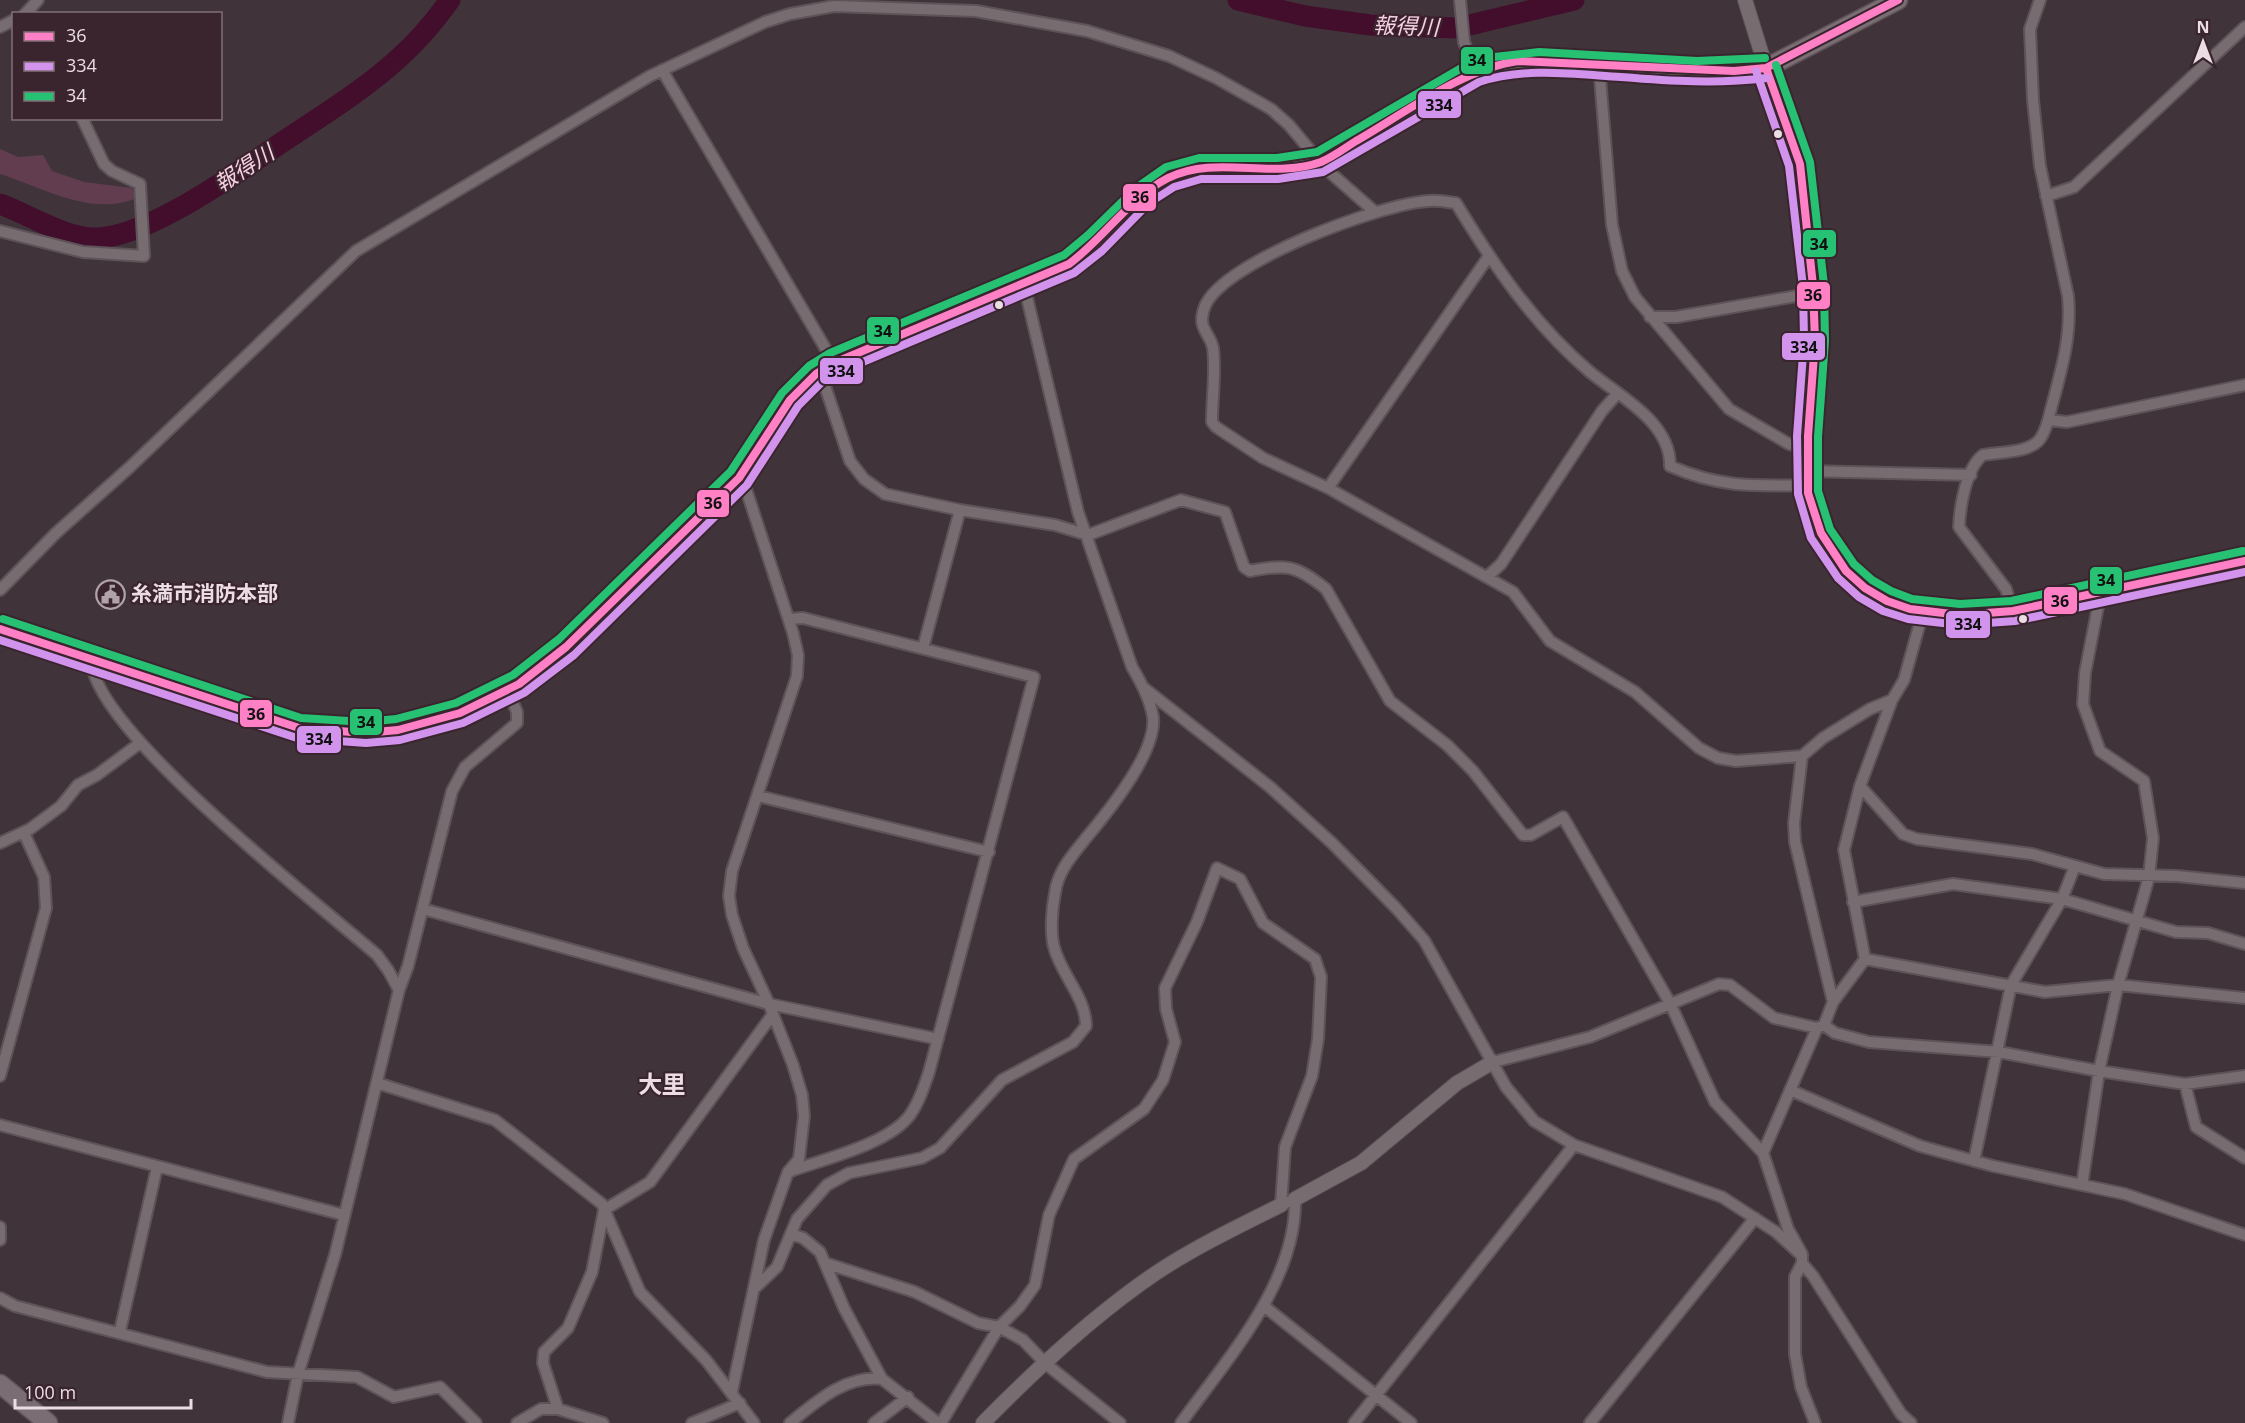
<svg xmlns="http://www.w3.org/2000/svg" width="2245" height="1423" font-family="'Open Sans','Noto Sans JP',sans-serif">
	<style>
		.green { fill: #623d4f }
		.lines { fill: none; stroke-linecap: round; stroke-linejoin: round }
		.river { stroke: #430e2c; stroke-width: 21 }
		.minor-casing { stroke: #5e5358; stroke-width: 14 }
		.tertiary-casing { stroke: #5e5358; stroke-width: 16 }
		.secondary-casing { stroke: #5e5358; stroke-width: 20 }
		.primary-casing { stroke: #5e5358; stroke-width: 21 }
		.minor { stroke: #776d71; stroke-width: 10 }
		.tertiary { stroke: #776d71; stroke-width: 14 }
		.secondary { stroke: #776d71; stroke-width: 16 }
		.primary { stroke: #7a6d73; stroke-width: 18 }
		.bus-1-casing { stroke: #3a252f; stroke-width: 12 }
		.bus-2-casing { stroke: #3a252f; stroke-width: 12 }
		.bus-3-casing { stroke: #3a252f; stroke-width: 12 }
		.bus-1 { stroke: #ff80c5; stroke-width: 8 }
		.bus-2 { stroke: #d193ec; stroke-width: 8 }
		.bus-3 { stroke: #26c172; stroke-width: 8 }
		.bus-dot { fill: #ebdde3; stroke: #3a252f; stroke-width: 2 }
		.labels { text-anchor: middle; stroke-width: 4.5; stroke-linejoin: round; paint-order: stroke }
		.poi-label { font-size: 21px; font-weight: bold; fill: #ebdde3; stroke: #3a252f; text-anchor: start }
		.water-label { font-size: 22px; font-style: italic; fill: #f8d1e2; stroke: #3a252f }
		.quarter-label { font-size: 24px; font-weight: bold; fill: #ebdde3; stroke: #3a252f }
		.line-badge { stroke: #3a252f; stroke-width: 2 }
		.pale-badge-label { font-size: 16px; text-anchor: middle; font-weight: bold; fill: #111 }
	</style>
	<rect width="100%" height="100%" fill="#40343a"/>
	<!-- green -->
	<path class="green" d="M0,149L18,157L43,155L52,171L84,182L132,188L137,198C92,217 44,188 0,174Z"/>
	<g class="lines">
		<!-- river -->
		<path class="river" d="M1238,0L1305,16L1370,25L1457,28L1574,0
			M0,204C28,214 68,240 98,238C145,236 220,184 259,158C306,125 356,97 399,58C418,41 435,21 450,0"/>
		<defs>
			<path id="minor" d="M1460,0L1464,42L1475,72
				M25,14L38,0
				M0,27L14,20
				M1599,65L1612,225L1622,271L1635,297L1729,409L1789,444L1807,447
				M662,70L834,363
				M2046,196L2074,187L2245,27
				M0,231L83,252L144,256L140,184L112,171L104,164L82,118
				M1650,317H1676L1814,293
				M820,371L850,461L864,479L885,494L960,510L1055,525L1088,535L1181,500L1225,512L1244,567L1250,571C1287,564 1296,565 1326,589L1390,701L1447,745L1473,771L1523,835H1531L1563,817L1670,1003L1715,1102L1763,1153L1788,1229L1802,1254V1263L1795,1277V1354L1801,1387L1815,1423
				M2049,420L2067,422L2245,385
				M1807,471L1971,475
				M1808,485C1754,486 1720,488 1670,466C1671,422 1619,396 1590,372C1534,325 1493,264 1456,203C1447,202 1437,200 1428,201C1381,204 1224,261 1205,306C1196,329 1210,332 1213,348C1216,372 1212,398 1212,422L1216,427L1263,458L1328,488L1513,592L1550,641L1635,692L1699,748L1718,758L1736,761L1802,756L1823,738L1870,709L1892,700
				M1328,488L1489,256
				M1488,576L1501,564L1602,411L1618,393
				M0,590L56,533L130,467L356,251L650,76L765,22L790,14L834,6L976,11L1087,31L1169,56L1216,78L1271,109L1289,125L1325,168L1375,212
				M2013,611L2006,589L1959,527C1960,506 1966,468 1983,455C1999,452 2030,453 2040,439C2046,431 2049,418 2051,409C2061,371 2072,336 2068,296L2040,166L2033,100L2030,29L2040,0
				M1923,612L1904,680L1892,700L1860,786L1903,834L1917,839L2032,854L2104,874L2177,876L2245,883
				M789,619L803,618L1034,677L929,1072C924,1087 919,1102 910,1115C889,1144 824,1159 791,1171
				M923,648L960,510
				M92,660C89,726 322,907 377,955L388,970L399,990
				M1144,688L1270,787L1332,843L1396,908L1424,940L1506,1087L1534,1121L1574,1145L1722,1197L1776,1232L1799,1253
				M758,796L989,852
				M0,843L30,829L61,806L78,785L97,775L140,743
				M1853,902L1953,884L2062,899L2176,932L2208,933L2245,944
				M423,909L769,1004L938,1039
				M1865,959L2045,992L2118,985L2245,998
				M1833,1002L1865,959L1844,850L1860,786
				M1824,1025L1835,1033L1869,1042L1999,1052L2099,1071L2185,1084L2245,1076
				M1493,1062L1590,1037L1719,984L1730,985L1774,1018L1817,1028L1824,1025L1833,1002L1795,842L1794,823L1802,756
				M0,1076L46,908L44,877L24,833
				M377,1083L495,1120L602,1204L640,1292L706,1360L754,1423
				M2185,1084L2196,1127L2245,1158
				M1790,1090L1920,1146L1993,1166L2125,1194L2245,1235
				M0,1125L344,1215
				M1763,1153L1817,1028
				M1974,1161L2011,985L2062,899L2075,866
				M2082,1185L2099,1071L2118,985L2149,877L2153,838L2144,781L2100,751L2083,704L2085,673L2101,591
				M0,1227V1240
				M791,1234L803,1238L820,1252L844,1308L882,1379L938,1423
				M825,1263L915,1292L978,1323L999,1327L1020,1306L1035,1285L1049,1215L1074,1159L1144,1109L1163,1080L1175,1042L1166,1009L1165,988L1197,922L1217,868L1240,879L1263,923L1315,959L1321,977L1318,1039L1312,1076L1285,1147L1281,1205L1295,1199C1297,1282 1227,1359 1181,1423
				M1802,1263L1813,1276L1901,1414L1911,1423
				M756,1287L777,1267L797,1219L827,1185L849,1173L922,1158L940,1148L1002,1080L1073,1042L1086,1026C1086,997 1061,975 1054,947C1050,932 1052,908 1055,893C1058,870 1073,855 1086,838C1108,812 1157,752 1153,717C1150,699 1141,682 1132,667L1078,512L1024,285
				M0,1298L15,1306L267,1372L357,1377L394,1397L440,1387L476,1423
				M1264,1306L1411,1423
				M120,1331L157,1167
				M732,1391L764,1240L788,1172L799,1159L804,1116L802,1095L793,1065L769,1004L743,948L732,915L729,896L732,871L797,676L798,655L793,633L744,483L739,478
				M288,1423L298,1374L335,1255L399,990L408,966L452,791L465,767L517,723V712L508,691
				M517,1423L541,1409H558
				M603,1423L558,1409L543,1363L544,1352L568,1328L592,1272L604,1210L650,1182L773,1014
				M692,1423L740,1403
				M790,1423C817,1401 846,1375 882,1379
				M874,1423L908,1397
				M941,1423L999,1327L1023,1340L1046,1364L1120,1423
				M1354,1423L1574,1145
				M1590,1423L1755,1218"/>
			<path id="tertiary" d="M1745,0L1766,68
				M1295,1199L1361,1163L1457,1083L1493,1062
				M983,1423C1036,1369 1094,1315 1156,1273C1195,1247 1239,1226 1281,1205"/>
			<path id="secondary" d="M1766,68C1775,97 1788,125 1797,154C1805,180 1805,208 1807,235C1809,254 1813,274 1814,293C1819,357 1804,420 1807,484C1809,507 1817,529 1829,548C1871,617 1941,620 2013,611L2245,561"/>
			<path id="primary" d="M0,629L299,728C388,744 475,720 546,665C574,642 599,615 625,590C663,553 702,517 739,478C773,435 781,390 834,363L1069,264C1107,240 1130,196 1170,177C1209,159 1252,172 1293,167C1302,166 1311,163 1320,162L1475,72L1504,63L1518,61L1734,71L1766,68L1898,0
				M0,1384L48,1423"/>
		</defs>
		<!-- minor casing -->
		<use href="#minor" class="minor-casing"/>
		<!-- tertiary casing -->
		<use href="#tertiary" class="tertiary-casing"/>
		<!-- secondary casing -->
		<use href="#secondary" class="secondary-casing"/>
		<!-- primary casing -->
		<use href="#primary" class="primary-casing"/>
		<!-- minor -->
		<use href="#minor" class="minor"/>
		<!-- tertiary -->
		<use href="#tertiary" class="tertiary"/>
		<!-- secondary -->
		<use href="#secondary" class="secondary"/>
		<!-- primary -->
		<use href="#primary" class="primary"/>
		<defs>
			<path id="bus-1" d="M1766,68L1800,164L1813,286L1815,341L1808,436V493L1821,533L1846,571L1865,588L1887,601L1910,609L1960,615L2013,611L2245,561
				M0,629L299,728L365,733L398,730L460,713L519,684L566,647L739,478L790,400L816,374L834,363L1069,264C1104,238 1129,198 1168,178C1216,154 1272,180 1321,162C1333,157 1345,148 1356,141C1405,113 1462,69 1518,61L1734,71L1766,68L1898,0"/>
			<path id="bus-2" d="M1756,71L1789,166L1803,287L1804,340L1797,436L1798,494L1811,538L1838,578L1859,597L1883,611L1908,619L1960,625L2015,621L2245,572
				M0,640L297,738L366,743L400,740L463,723L524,693L574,655L747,485L798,406L822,382L839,372L1074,273L1102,251L1149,203L1174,187L1201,179H1278L1323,172L1479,82C1525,67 1573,74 1621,77C1670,81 1718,84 1767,78"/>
			<path id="bus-3" d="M1776,65L1810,162L1824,285L1825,341L1818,437V491L1830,529L1854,564L1872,580L1891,591L1912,599L1960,604L2011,601L2243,551
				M3,619L301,718L365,722L396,719L456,703L513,675L559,639L731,471L782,393L809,366L830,353L1064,255L1088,235L1136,188L1166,167L1199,158H1277L1317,152L1470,63L1485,58L1539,52L1697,61L1765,58"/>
		</defs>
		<!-- bus-1 casing -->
		<use href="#bus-1" class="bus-1-casing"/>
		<!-- bus-2 casing -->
		<use href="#bus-2" class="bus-2-casing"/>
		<!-- bus-3 casing -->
		<use href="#bus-3" class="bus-3-casing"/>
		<!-- bus-1 -->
		<use href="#bus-1" class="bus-1"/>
		<!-- bus-2 -->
		<use href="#bus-2" class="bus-2"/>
		<!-- bus-3 -->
		<use href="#bus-3" class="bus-3"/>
	</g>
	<!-- icons -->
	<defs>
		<symbol id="civic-ring" viewBox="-11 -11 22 22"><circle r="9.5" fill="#3a252f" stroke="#afa2a8" stroke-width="1.5"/><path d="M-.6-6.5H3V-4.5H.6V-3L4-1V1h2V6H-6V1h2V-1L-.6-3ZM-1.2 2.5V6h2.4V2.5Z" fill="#afa2a8"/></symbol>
	</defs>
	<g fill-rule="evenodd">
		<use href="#civic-ring" x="94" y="578" width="33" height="33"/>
	</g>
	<!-- markers -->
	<g class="bus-dot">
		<circle cx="1778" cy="134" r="5"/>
		<circle cx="999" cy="305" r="5"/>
		<circle cx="2023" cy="619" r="5"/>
	</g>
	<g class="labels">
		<!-- poi labels -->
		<g class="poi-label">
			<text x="131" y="601">糸満市消防本部</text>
		</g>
		<!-- water labels -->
		<g class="water-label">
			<text transform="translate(1406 26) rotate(2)" y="8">報得川</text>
			<text transform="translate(244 168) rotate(-33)" y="8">報得川</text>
		</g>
		<!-- quarter labels -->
		<g class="quarter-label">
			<text x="662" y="1093">大里</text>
		</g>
	</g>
	<g class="line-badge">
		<rect x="1460" y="46" width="34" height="29" rx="6" fill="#26c172"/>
		<rect x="1417" y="90" width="45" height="29" rx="6" fill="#d193ec"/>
		<rect x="1122" y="183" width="35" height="29" rx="6" fill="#ff80c5"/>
		<rect x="1802" y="229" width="35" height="29" rx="6" fill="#26c172"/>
		<rect x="1796" y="281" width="35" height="29" rx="6" fill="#ff80c5"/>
		<rect x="866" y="316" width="34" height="29" rx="6" fill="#26c172"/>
		<rect x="1781" y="332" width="45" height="29" rx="6" fill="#d193ec"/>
		<rect x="819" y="357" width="45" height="28" rx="6" fill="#d193ec"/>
		<rect x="696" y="489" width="34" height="29" rx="6" fill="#ff80c5"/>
		<rect x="2089" y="566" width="34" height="29" rx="6" fill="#26c172"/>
		<rect x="2043" y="586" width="35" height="29" rx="6" fill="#ff80c5"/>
		<rect x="1945" y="610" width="46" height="29" rx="6" fill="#d193ec"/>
		<rect x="239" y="699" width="34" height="29" rx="6" fill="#ff80c5"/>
		<rect x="349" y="708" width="34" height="28" rx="6" fill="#26c172"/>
		<rect x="296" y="725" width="46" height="29" rx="6" fill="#d193ec"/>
	</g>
	<g class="pale-badge-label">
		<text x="1477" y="66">34</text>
		<text x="1439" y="111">334</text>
		<text x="1140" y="203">36</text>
		<text x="1819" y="250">34</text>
		<text x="1813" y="301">36</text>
		<text x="883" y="337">34</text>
		<text x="1804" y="353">334</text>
		<text x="841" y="377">334</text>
		<text x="713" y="509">36</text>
		<text x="2106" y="586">34</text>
		<text x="2060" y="607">36</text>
		<text x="1968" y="630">334</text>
		<text x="256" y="720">36</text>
		<text x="366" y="728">34</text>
		<text x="319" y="745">334</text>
	</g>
	<!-- legend -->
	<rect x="12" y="12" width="210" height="108" fill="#3a252f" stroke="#816f77" stroke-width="1.5"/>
	<rect x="24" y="32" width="30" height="9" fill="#ff80c5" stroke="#816f77" stroke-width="1.5"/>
	<text x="66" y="42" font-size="18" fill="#ebdde3">36</text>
	<rect x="24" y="62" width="30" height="9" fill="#d193ec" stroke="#816f77" stroke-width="1.5"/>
	<text x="66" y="72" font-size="18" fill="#ebdde3">334</text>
	<rect x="24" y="92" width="30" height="9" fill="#26c172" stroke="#816f77" stroke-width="1.5"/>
	<text x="66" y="102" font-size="18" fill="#ebdde3">34</text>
	<!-- north arrow -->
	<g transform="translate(2203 42)" stroke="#3a252f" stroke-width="4.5" paint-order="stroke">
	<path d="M0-4.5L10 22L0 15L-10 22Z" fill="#ebdde3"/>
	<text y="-9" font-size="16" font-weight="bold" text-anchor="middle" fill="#ebdde3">N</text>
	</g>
	<!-- scale -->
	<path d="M15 1399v9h176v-9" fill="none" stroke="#ebdde3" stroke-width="3"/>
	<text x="24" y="1399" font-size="18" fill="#ebdde3" stroke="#3a252f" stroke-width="4.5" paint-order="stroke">100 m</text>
</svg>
